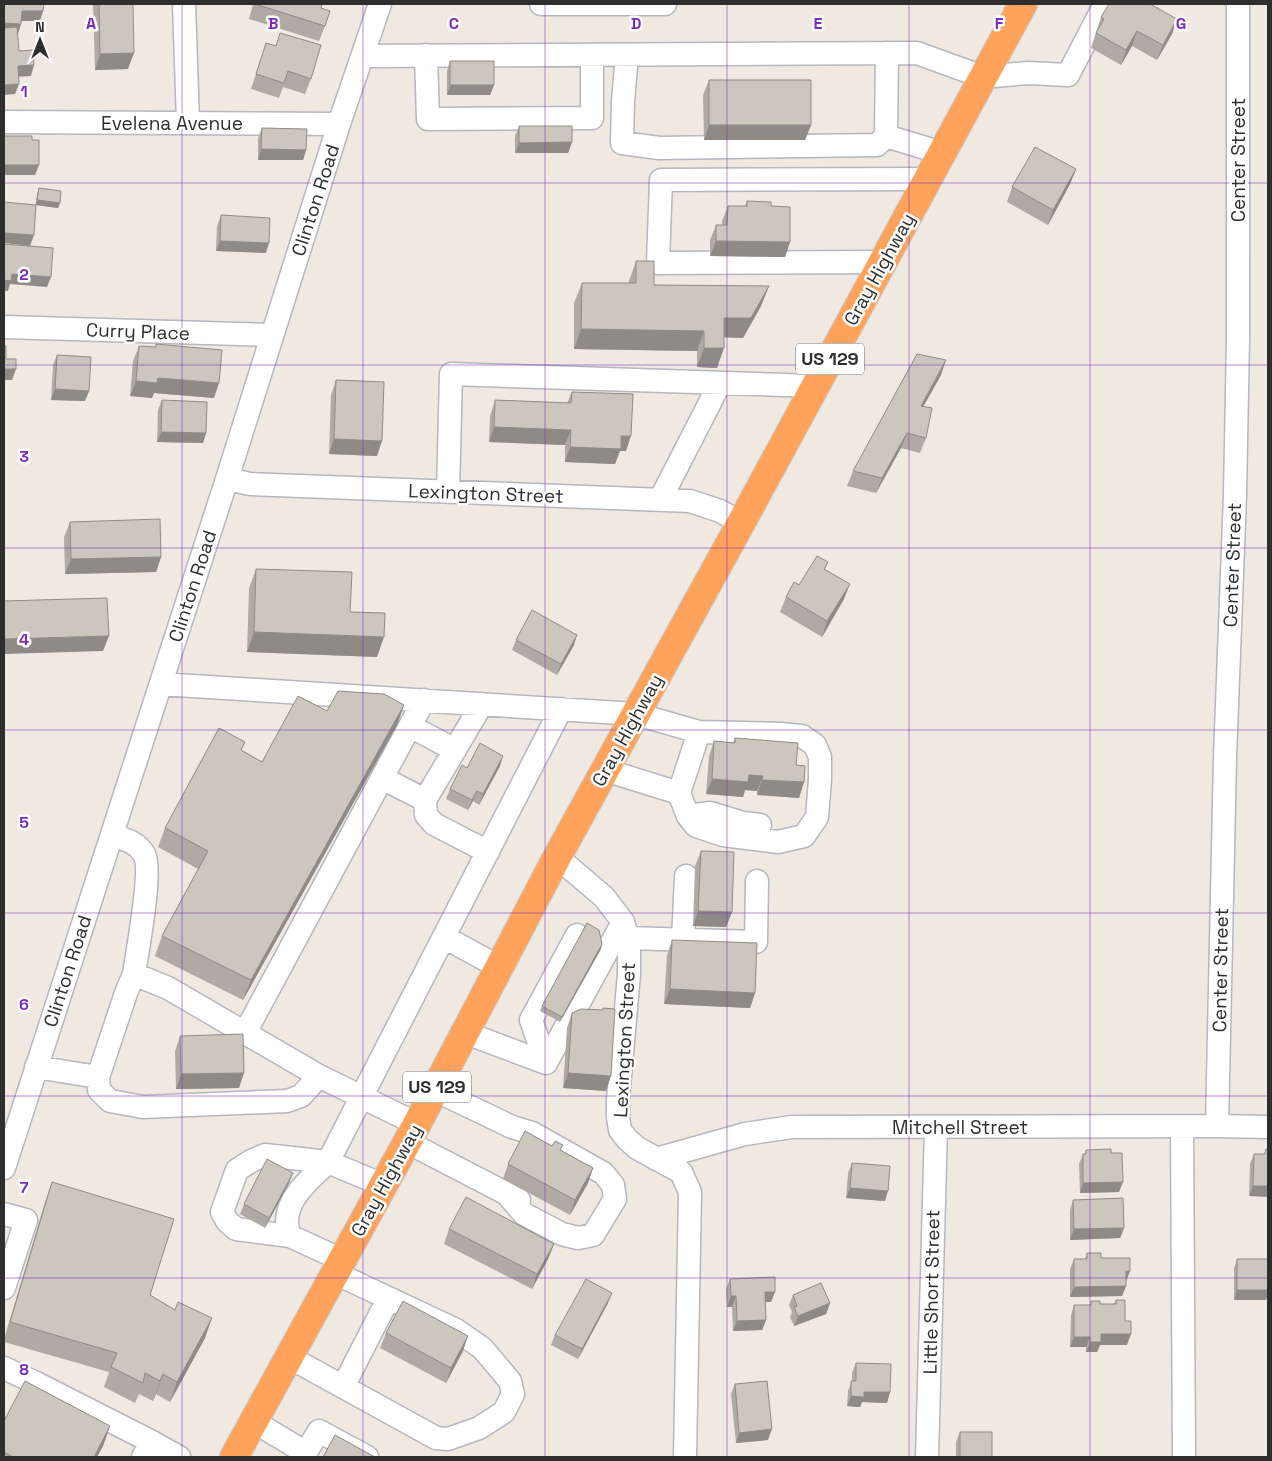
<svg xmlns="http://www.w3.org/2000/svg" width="1272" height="1461" font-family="'Space Grotesk',sans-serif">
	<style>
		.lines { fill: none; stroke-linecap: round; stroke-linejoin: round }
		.minor-casing { stroke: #b4b7c1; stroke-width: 25 }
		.highway-casing { stroke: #c9c9c9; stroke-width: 30 }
		.minor { stroke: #fff; stroke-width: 22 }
		.highway { stroke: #ffa35c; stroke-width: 28 }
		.wall { fill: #afaba4 }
		.shaded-wall { fill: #8e8b86 }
		.building { fill: #cbc7bf; stroke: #8e8b86 }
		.grid { fill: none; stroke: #7b2cbf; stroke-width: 1; stroke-opacity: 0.55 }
		.labels { text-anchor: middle; stroke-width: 5; stroke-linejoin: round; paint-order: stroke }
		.shield { fill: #fff; stroke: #6d6d6d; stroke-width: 1 }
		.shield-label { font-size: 18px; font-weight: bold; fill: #2e2e2e }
		.street-label { font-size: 19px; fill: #2e2e2e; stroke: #fff }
		.grid-label { font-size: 16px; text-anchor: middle; font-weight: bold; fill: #7b2cbf; stroke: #fff; stroke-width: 5; stroke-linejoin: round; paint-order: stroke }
	</style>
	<rect width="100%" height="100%" fill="#efe9e1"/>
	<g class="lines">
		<defs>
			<path id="minor" d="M184,4L188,122
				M541,4H665
				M426,55L428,119L592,118V55
				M627,55L623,101L622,143L659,148L877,145L886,136L887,53
				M363,56L917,53L983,77L1028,73L1068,75L1105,4
				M4,122L339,124
				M886,136L942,153
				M883,262L658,263L661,180L928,179
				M4,327L272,335
				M227,479L250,484L690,501L720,511L741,523
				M448,492L451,374L815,386
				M660,500L720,383
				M161,684L636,714L699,732L780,734L802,736L815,745L820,757V780L817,817L804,836L778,842L723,835L696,826L688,816L679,793L605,770
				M482,704L425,800L426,815L434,824L488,852
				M410,726L455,750
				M382,778L425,800
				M679,793L699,732
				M688,816L710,813L743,823L760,825
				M112,835C124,839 137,842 144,854C153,869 137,953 134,974
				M557,857L604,897L623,922L629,943V974L618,1099V1117L620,1130L627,1139L637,1148L681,1172L690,1192L685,1457
				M444,937L499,967
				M628,938L756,942L757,881
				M683,940L686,876
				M245,1033L424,700
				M466,1033L546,1063L623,922
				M546,1063L531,1020L577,935L580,938
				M36,1067L98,1077
				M319,1076L301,1096L287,1101L143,1107L110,1101L99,1090L98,1077L126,993L134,974L168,988L319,1076L417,1124
				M435,1090L512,1127L532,1133L603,1173L613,1185L615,1199L593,1235L578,1238L562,1234L524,1214L506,1193
				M1217,1126L1225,757L1235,495L1238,339V4
				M1182,1127L1184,1457
				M407,1142L519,1200
				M656,1159L745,1134L792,1127L1217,1126L1268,1127
				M4,1168L227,479L339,124L380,4
				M4,1214L26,1220L4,1288
				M290,1236L236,1229L227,1221L222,1212L237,1170L251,1161L265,1155L328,1162L383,1185
				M342,1260L290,1236C289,1232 287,1226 287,1221C287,1197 312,1177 328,1162L561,709
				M289,1357L436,1438L448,1439L479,1428L504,1412L513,1394L510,1381L482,1348L456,1330L335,1273
				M4,1368L36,1383L152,1442
				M343,1387L388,1299
				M253,1421L306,1453
				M143,1457L152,1442L179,1457
				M303,1457L319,1431L367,1457
				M927,1457L936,1127"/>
			<path id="highway" d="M234,1457L417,1124L557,857L741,523L1023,4"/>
		</defs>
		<!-- minor casing -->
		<use href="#minor" class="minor-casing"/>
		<!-- highway casing -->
		<use href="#highway" class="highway-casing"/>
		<!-- minor -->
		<use href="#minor" class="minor"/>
		<!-- highway -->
		<use href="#highway" class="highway"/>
	</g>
	<!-- wall -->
	<path class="wall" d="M93,4H133L128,69L95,70Z
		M253,4H322L321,8L325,26L319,41L249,19Z
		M1101,17L1177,19L1172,34L1157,60L1132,46L1121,65L1091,48Z
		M280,33L311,79L305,94L283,87L279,98L251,89L266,43L276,46Z
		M450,61L494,85L490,95H447V71Z
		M709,80L811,125L805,140H704L703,95Z
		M519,126L572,142L568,153H515V136Z
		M262,128L306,150L303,160H258V138Z
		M1076,169L1070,184L1048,225L1007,202L1012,187Z
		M39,188L60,203L58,208L36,205L30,246L37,194Z
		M747,201L771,206L790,242L785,257L710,256V240L716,225H722V221L728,206H745Z
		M221,215L266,253L216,251L217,226Z
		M636,261L654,285L769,286L761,306L743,338L724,337L717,368L697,367V351L574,349V303L582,283H629V281Z
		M156,344L214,398L154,393L152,398L130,396L133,361L139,346L155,347Z
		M57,355L89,391L85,401L51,400L53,365Z
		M941,375L923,407L926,438L920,453L901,448L876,493L847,486L853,471Z
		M336,380L377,456L329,454L331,395Z
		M572,392L626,451H620L615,464L565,462V445L489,442L490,416L495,400L567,403Z
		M162,400L206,433L203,443L157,442L158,410Z
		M70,522L161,557L156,572L65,574L64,537Z
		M828,562L825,569L844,599L822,637L780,612L786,597Z
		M256,569L350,612L377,657L247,652L249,588Z
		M516,640L574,645L557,675L512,650Z
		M404,705L397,725L243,1000L155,956L162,936L198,869L158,847L165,828L242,751L262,762L327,711Z
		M735,738L796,765L804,782L799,798L757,795V791L745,790L743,797L706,794L709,756L714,741L733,743Z
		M500,766L479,805L473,801L468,810L446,799L450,789L467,768Z
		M701,851L732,912L726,927L693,926L695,866Z
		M672,940L755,993L750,1008L664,1004L667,955Z
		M601,949L560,1022L540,1011L542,1006Z
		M603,1008L606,1091L563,1088L567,1028L572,1013L602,1010Z
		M180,1036L239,1088L176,1089L175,1051Z
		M1266,1149H1268L1249,1196L1250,1164L1254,1154H1264Z
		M561,1150L593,1168L588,1183L570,1215L503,1179L508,1164Z
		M1086,1150L1119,1192L1080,1193L1079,1164L1083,1154H1085Z
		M852,1163L885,1201L846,1198L848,1173Z
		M52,1182L150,1295L205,1338L170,1402L156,1394L153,1401L139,1394L135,1403L104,1387L109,1372L4,1342V1339L45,1202Z
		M289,1183L265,1228L240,1214L244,1204Z
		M1073,1200L1124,1228L1120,1238L1070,1240V1210Z
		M449,1229L554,1244L548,1259L532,1289L444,1244Z
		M1087,1253L1101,1258L1130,1271L1126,1281V1286L1122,1296L1070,1297V1269L1074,1259H1085Z
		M1237,1259L1266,1300H1234V1269Z
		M730,1279L775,1292L771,1302H765L766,1320L762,1330L733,1331L732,1307H727L726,1289Z
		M793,1295L830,1303L826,1314L794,1326L790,1317L792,1312L789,1305Z
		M1116,1300L1125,1321L1127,1345H1100L1097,1352H1086V1347H1070L1071,1315L1074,1305H1090L1091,1301L1100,1304H1114Z
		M608,1303L578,1359L551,1345L555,1335Z
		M386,1333L463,1351L446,1383L380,1348Z
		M856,1363L890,1392L887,1403L862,1402L860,1407L847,1406L848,1391L852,1381V1373Z
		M735,1384L768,1440L736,1443L731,1394Z
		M4,1421L110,1426L103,1446L97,1457H4Z
		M960,1432L992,1457H956V1442Z"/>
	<!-- shaded-wall -->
	<path class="shaded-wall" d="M22,11H43L40,21H18Z
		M1177,19L1172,34L1157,60L1163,45Z
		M4,23L21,24L18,34L4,33Z
		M1137,31L1132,46L1121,65L1126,50Z
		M134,53L128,69L95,70L100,54Z
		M34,65L31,76L14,77L18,66Z
		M19,84L15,94L4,95V85Z
		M450,85H494L490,95H447Z
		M709,125H811L805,140H704Z
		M572,142L568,153H515L519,143Z
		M261,149L306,150L303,160H258Z
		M4,165H39L35,175H4Z
		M1076,169L1070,184L1048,225L1053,210Z
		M37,200L60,203L58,208L36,205Z
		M4,233L34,235L30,246L4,243Z
		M220,241L269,243L266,253L216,251Z
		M716,241L790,242L785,257L710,256Z
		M12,274L51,277L47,287L10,284L8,291H4V280Z
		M769,286L761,306L743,338L717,337L724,318Z
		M581,329L704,331L697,351L574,349Z
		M704,348H724L717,368L697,367Z
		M946,360L941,375L915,421L921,406Z
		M4,369H16L12,380H4Z
		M158,378L219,383L214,398L154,393L152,398L130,396L136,381Z
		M55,389L89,391L85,401L51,400Z
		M494,427L571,430L565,445L489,442Z
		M161,432L206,433L203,443L157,442Z
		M907,433L901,448L876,493L882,478Z
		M621,436H631L626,451H620L615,464L565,462L570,447Z
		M334,439L382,441L377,456L329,454Z
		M161,557L156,572L65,574L71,559Z
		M850,584L844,599L822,637L827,621Z
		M254,632L384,637L377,657L247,652Z
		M577,635L574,645L557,675L561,664Z
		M109,636L103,651L4,654V639Z
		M404,705L397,725L243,1000L251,980Z
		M503,756L500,766L479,805L483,794Z
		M749,775L763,776L757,791L745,790L743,797L706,794L712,779Z
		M762,780L804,782L799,798L757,795Z
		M477,791L473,801L468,810L472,800Z
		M698,911L732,912L726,927L693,926Z
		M602,944L601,949L560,1022L562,1017Z
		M670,989L755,993L750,1008L664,1004Z
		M244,1073L239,1088L176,1089L181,1074Z
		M568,1073L611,1076L606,1091L563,1088Z
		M593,1168L588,1183L570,1215L575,1200Z
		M293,1173L289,1183L265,1228L269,1218Z
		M1123,1182L1119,1192L1080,1193L1083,1183Z
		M1253,1186H1268V1197L1249,1196Z
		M850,1188L888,1191L885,1201L846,1198Z
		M1124,1228L1120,1238L1070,1240L1074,1229Z
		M554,1244L548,1259L532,1289L537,1274Z
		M1126,1271H1130L1126,1281H1122Z
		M1126,1286L1122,1296L1070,1297L1074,1287Z
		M1237,1290H1268V1294L1266,1300H1234Z
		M765,1292H775L771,1302H761Z
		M612,1293L608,1303L578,1359L582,1349Z
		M731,1296H736L732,1307H727Z
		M830,1303L826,1314L794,1326L798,1316Z
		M212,1318L205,1338L170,1402L177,1382Z
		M766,1320L762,1330L733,1331L737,1321Z
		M1101,1334H1131L1127,1345H1100L1097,1352H1086L1090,1342Z
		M468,1336L463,1351L446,1383L451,1368Z
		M1074,1337H1090L1086,1347H1070Z
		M163,1374L156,1394L153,1401L160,1381Z
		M864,1392H890L887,1403L862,1402L860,1407L847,1406L851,1396Z
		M110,1426L103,1446L97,1457H94Z
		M772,1429L768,1440L736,1443L739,1433Z"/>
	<!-- building -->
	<path class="building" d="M4,4H44L43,11H22L21,24L4,23Z
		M99,4H133L134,53L100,54Z
		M255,4H322L321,8L330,11L325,26Z
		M1109,4H1150L1177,19L1163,45L1137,31L1126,50L1096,33L1104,19L1101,17Z
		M17,27L19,51L33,50L34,65L18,66L19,84L4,85V28Z
		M280,33L321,45L311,79L288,71L284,83L256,74L266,43L276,46Z
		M450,61H494V85H450Z
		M709,80H811V125H709Z
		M519,126H572V142L519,143Z
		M262,128L307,129L306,150L261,149Z
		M4,136H32V140H39V165H4Z
		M1035,147L1076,169L1053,210L1012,187Z
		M39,188L61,191L60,203L37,200Z
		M747,201L771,202V206L790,207V242L716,241V225H727L728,206H747Z
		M4,202L36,205L34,235L4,233Z
		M221,215L270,218L269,243L220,241Z
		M4,244L53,248L51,277L12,274L11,281L4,280Z
		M636,261H654V285L769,286L751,318H724V348H704V331L581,329L582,283H636Z
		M156,344L222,350L219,383L158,378L157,383L136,381L139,346L156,347Z
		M4,346H6V359H16V369H4Z
		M917,354L946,360L921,406L932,408L926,438L907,433L882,478L853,471Z
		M57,355L91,357L89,391L55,389Z
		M336,380L384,382L382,441L334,439Z
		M572,392L633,394L631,436H621V449L570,447L571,430L494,427L495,400L571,403Z
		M162,400L207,402L206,433L161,432Z
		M160,519L161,557L71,559L70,522Z
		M817,556L828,562L824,569L850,584L827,621L786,597L794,582L799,585Z
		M256,569L352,572L350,612L385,613L384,637L254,632Z
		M107,598L109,636L4,639V601Z
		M532,610L577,635L561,664L516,640Z
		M338,691L384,694L404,705L251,980L162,936L208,851L165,828L219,728L245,742L241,750L262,762L298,696L327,711Z
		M735,738L798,743L796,765L805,766L804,782L762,780L763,776L749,775L748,782L712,779L714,741L735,743Z
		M480,743L503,756L483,794L477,791L472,800L450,789L462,765L467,768Z
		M701,851L734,852L732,912L698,911Z
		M587,923L599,930L602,944L562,1017L542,1006Z
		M672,940L757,943L755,993L670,989Z
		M603,1008L615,1009L611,1076L568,1073L572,1013L581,1009L603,1010Z
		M243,1034L244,1073L181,1074L180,1036Z
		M525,1131L552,1146L555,1141L563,1145L560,1150L593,1168L575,1200L508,1164Z
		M1111,1149V1153H1122L1123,1182L1083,1183V1154H1086V1150Z
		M1266,1149H1268V1186H1253L1254,1154H1265Z
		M267,1159L293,1173L269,1218L244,1204Z
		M852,1163L890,1166L888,1191L850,1188Z
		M52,1182L174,1219L150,1295L175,1310L178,1302L212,1318L177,1382L163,1374L160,1381L145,1373L143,1383L111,1367L117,1353L10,1322Z
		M466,1197L554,1244L537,1274L449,1229Z
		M1123,1198L1124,1228L1074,1229L1073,1200Z
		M1087,1253H1101V1258H1130V1271H1126V1286L1074,1287V1259H1087Z
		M1237,1259H1268V1290H1237Z
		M775,1277V1292H765L766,1320L737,1321L736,1296H731L730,1279Z
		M586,1279L612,1293L582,1349L555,1335Z
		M821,1283L830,1303L798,1316L794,1307L797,1306L793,1295Z
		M1116,1300H1125V1321H1131V1334H1101V1342H1090V1337H1074V1305H1091V1301H1100V1304H1116Z
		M403,1301L468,1336L451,1368L386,1333Z
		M856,1363L891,1364L890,1392H864V1397L851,1396V1381H856Z
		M25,1381L110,1426L94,1457H13L4,1452V1421Z
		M767,1381L772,1429L739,1433L735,1384Z
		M960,1432H992V1457H960Z
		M335,1435L375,1457H323Z"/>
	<!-- grid -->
	<path class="grid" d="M182,4V1457M363,4V1457M545,4V1457M727,4V1457M909,4V1457M1090,4V1457M4,183H1268M4,365H1268M4,548H1268M4,730H1268M4,913H1268M4,1096H1268M4,1278H1268"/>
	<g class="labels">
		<!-- shield labels -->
		<g class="shield">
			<rect x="796" y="343.5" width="68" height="31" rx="4"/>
			<rect x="403" y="1071.5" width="68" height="31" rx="4"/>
		</g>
		<g class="shield-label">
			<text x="830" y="365">US 129</text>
			<text x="437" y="1093">US 129</text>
		</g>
		<!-- street labels -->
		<g class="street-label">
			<text x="172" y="130">Evelena Avenue</text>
			<text transform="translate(1238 160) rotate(-90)" y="7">Center Street</text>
			<text transform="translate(315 200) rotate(-72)" y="7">Clinton Road</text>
			<text transform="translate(879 269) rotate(-61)" y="7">Gray Highway</text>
			<text transform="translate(138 331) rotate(2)" y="7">Curry Place</text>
			<text transform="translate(486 493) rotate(2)" y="7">Lexington Street</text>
			<text transform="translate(1232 565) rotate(-88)" y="7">Center Street</text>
			<text transform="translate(192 586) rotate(-72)" y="7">Clinton Road</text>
			<text transform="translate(627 730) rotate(-61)" y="7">Gray Highway</text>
			<text transform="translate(1220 970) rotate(-89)" y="7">Center Street</text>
			<text transform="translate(67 971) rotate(-72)" y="7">Clinton Road</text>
			<text transform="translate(624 1040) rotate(-87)" y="7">Lexington Street</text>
			<text x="960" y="1134">Mitchell Street</text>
			<text transform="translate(386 1180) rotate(-61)" y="7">Gray Highway</text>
			<text transform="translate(931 1292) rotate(-89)" y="7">Little Short Street</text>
		</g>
	</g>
	<g class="grid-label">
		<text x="91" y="29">A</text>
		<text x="273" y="29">B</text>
		<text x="454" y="29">C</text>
		<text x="636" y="29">D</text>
		<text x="818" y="29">E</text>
		<text x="999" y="29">F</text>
		<text x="1181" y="29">G</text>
		<text x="24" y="97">1</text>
		<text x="24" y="280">2</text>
		<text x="24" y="462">3</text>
		<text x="24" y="645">4</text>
		<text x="24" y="828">5</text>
		<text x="24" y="1010">6</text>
		<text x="24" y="1193">7</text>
		<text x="24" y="1375">8</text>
	</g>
	<!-- border -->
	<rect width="1272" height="1461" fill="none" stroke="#2e2e2e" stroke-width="10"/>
	<!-- north arrow -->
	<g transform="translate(40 40)" stroke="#ffffff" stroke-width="4" paint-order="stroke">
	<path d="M0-4L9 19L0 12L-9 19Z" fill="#2e2e2e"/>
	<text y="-8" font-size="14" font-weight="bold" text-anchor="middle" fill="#2e2e2e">N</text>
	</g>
</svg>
